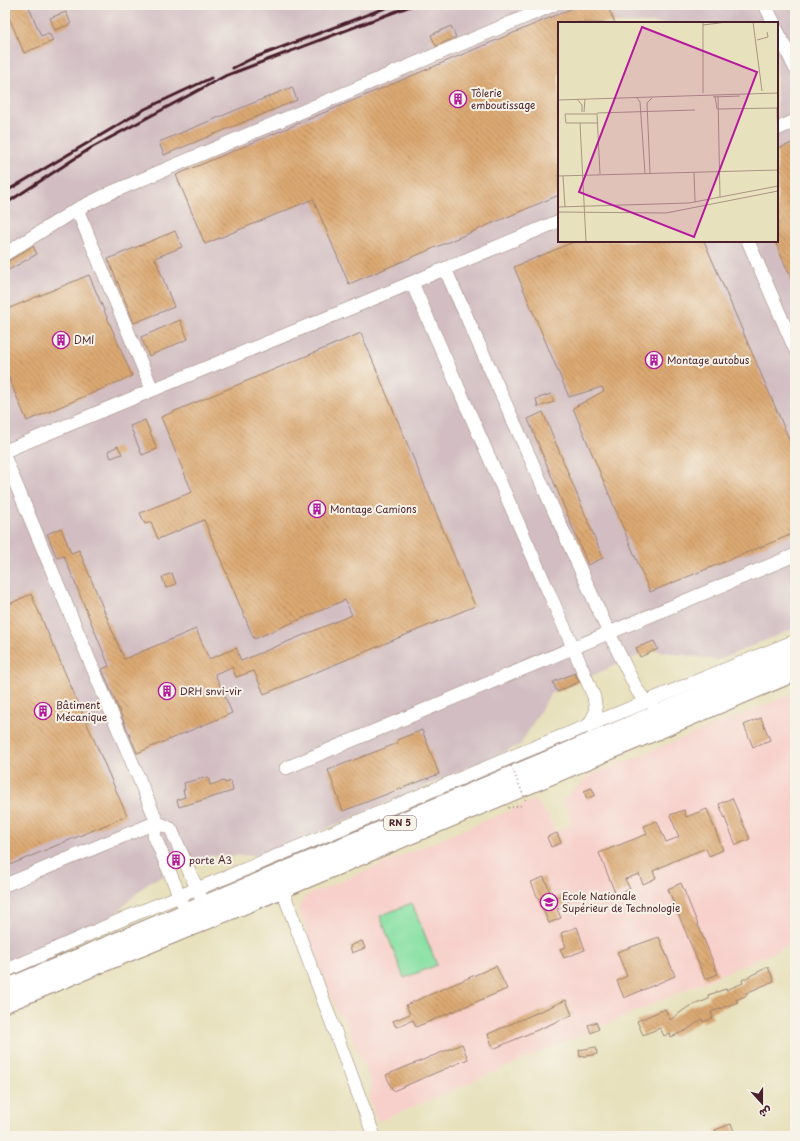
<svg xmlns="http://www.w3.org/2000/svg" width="800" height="1141" font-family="'Playpen Sans','Playpen Sans Arabic',sans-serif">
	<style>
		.built { fill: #f7d0cb }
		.industrial { fill: #d2bec2; fill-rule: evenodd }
		.grass { fill: #8ae1a5; stroke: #6a8068 }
		.building { fill: url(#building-back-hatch) }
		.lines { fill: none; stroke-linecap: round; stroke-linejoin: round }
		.minor-casing { stroke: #998074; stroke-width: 14 }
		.highway-casing { stroke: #998074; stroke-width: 20 }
		.path { stroke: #998074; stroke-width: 1.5; stroke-dasharray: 1 3; stroke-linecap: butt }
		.minor { stroke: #fff; stroke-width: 13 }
		.highway { stroke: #fff; stroke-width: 18 }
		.rail { stroke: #4a1f2b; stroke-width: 3 }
		.path-bridge { stroke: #998074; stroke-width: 1.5; stroke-dasharray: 1 3; stroke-linecap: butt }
		.labels { text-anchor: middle; stroke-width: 4; stroke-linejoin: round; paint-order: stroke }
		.shield { fill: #f7f3e8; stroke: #7e5f64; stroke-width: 1 }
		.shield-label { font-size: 9px; font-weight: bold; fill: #4a1f2b }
		.poi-label { font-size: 10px; fill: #4a1f2b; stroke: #f7f3e8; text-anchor: start }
		.inset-road { fill: none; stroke: #a99383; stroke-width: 1 }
		.view { fill: #b5179e; fill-opacity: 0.15; stroke: #b5179e; stroke-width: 2 }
		.inset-edge { fill: none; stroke: #4a1f2b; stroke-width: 2 }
	</style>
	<defs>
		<pattern id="building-back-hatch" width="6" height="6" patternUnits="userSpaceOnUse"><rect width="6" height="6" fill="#dca972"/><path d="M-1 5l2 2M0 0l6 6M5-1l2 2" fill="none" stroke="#b4895e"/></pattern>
	</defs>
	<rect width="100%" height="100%" fill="#f7f3e8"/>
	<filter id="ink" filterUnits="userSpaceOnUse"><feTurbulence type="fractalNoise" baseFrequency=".025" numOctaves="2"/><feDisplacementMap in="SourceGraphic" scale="8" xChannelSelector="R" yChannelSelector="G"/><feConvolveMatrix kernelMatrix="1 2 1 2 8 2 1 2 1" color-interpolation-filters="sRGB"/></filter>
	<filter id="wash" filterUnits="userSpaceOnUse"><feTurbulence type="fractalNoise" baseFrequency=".012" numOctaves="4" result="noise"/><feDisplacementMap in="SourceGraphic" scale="16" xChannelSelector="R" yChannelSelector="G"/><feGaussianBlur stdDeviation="0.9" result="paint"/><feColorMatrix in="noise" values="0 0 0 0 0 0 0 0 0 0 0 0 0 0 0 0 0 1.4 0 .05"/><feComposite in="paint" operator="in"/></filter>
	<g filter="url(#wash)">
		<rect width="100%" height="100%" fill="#e8e1bd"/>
		<!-- built -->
		<path class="built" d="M795,693V943L378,1122L370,1101L371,1082L342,1014L338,1015L298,908L306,896L535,800L548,816L555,831L572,825L563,800L589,776Z"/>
		<!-- industrial -->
		<path class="industrial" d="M5,5H795V628L718,660L652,650L551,693L520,745L266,855L209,856L187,866L149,882L113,916L5,962ZM559,23H777V241H559Z"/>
		<!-- grass -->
		<path class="grass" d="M412,903L437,965L404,978L380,916Z"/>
		<g id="blocks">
			<!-- building -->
			<path class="building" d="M5,5H28L41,36L49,33L53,41L24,53L5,8Z
				M580,5H607L615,23H559V195L349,284L313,199L205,244L176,175Z
				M66,12L71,24L55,30L50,18Z
				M451,26L456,37L436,46L431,35Z
				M292,87L297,100L164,155L159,142Z
				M795,142V288L775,241H777V149Z
				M175,231L182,247L155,258L174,307L134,323L108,259Z
				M576,241H704L795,453V533L650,592L573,408L604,391L602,387L569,397L514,267Z
				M33,246L37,254L5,272V262L9,261Z
				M89,275L132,376L27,421L5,369V310Z
				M180,320L188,339L149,356L141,337Z
				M361,333L475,606L264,694L254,671L236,677L232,667L215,674L232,713L137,753L102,669L109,666L64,556L57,558L47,534L61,528L71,553L79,550L124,659L196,629L209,659L236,648L241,661L352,615L345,600L254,639L204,520L158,539L151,522L145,524L140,513L192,492L161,417Z
				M551,394L554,402L538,407L536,399Z
				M543,412L603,558L588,565L528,419Z
				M145,420L157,449L142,455L130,426Z
				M118,446L122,454L111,458L108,451Z
				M172,573L176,584L166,588L162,577Z
				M31,594L127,816L5,867V606Z
				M654,641L658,649L640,657L636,648Z
				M575,673L579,682L557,692L553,682Z
				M761,718L770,740L753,747L744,725Z
				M422,730L439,774L343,811L328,770L398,743L397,740Z
				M208,777L210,785L224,781L225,783L231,781L233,791L179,807L177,800L185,797L183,790H185L184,783Z
				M592,788L595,795L587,799L584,791Z
				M732,798L750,839L736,845L719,804Z
				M707,809L723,850L709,856L706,848L674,861L653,871L656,878L643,884L639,874L625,879L630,889L616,895L599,853L647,834L644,826L657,821L666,842L679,837L670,815L684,810L686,817Z
				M557,833L561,843L551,847L547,837Z
				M544,877L553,899L564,894L569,904L557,909L561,918L549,923L531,882Z
				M681,883L718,974L705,979L668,889Z
				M577,927L585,950L564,958L560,949L566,947L561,933Z
				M659,937L675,976L624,998L617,981L627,976L617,952Z
				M362,941L365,948L352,953L350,946Z
				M496,966L507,989L416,1027L413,1020L396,1027L393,1021L410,1014L406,1005Z
				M768,967L774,981L746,993L747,995L736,1000L738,1002L711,1012L713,1018L703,1022L702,1019L687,1030L671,1037L670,1033L664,1036L660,1028L643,1035L637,1021L665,1009L670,1020L688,1007L709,999L708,995L726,989V990L743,983L742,980Z
				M566,1000L572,1015L493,1049L488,1034Z
				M596,1022L599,1029L591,1033L588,1025Z
				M462,1044L468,1059L393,1091L386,1075Z
				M596,1047L597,1054L580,1057L579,1050Z
				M731,1124L736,1136H717L715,1130Z"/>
		</g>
	</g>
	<g filter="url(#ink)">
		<use href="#blocks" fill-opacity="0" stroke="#998074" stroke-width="1"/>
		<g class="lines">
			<defs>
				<path id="minor" d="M765,5L774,23
					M777,30L795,68
					M777,129L795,121
					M77,209L152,389
					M748,241L795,349
					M5,254L77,209L110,193L553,5
					M445,269L609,633L637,690L646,702H653
					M412,283L573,647L594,697L596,712L588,727
					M5,451C189,374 375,299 559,221
					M5,458L157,822L154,835L183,904
					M286,768L795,555
					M157,822L171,829L200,896
					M5,885L157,822
					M282,889L374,1136
					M5,971L130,916L229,876L528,750L795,641"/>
				<path id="highway" d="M5,989L795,656
					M5,1003L282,889L795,672"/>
			</defs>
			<!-- minor casing -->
			<use href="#minor" class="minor-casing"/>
			<!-- highway casing -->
			<use href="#highway" class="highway-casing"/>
			<!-- path -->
			<path class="path" d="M508,808L523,805"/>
			<!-- minor -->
			<use href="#minor" class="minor"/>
			<!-- highway -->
			<use href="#highway" class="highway"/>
			<!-- rail -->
			<path class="rail" d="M233,68L251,59L393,5
				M5,192L145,109L211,78
				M5,204L91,148L225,76L413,5"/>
			<!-- path-bridge -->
			<path class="path-bridge" d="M511,766L526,801"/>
		</g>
	</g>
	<!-- icons -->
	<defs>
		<symbol id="building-ring" viewBox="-11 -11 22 22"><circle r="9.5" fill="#f7f3e8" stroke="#b5179e" stroke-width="1.5"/><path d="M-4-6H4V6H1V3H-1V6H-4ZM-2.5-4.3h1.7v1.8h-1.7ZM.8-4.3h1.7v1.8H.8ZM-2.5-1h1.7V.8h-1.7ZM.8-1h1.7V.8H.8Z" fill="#b5179e"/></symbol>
		<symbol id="university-ring" viewBox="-11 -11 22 22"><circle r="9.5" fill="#f7f3e8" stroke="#b5179e" stroke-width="1.5"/><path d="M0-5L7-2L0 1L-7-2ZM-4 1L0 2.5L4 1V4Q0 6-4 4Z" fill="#b5179e"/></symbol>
	</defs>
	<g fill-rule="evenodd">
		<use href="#building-ring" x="448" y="89" width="20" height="20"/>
		<use href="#building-ring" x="51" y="330" width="20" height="20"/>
		<use href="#building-ring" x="644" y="350" width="20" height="20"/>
		<use href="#building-ring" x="307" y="499" width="20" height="20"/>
		<use href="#building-ring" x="157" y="681" width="20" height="20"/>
		<use href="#building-ring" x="33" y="701" width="20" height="20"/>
		<use href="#building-ring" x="166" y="850" width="20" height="20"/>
		<use href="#university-ring" x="539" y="892" width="20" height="20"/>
	</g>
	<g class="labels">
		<!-- shield labels -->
		<rect class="shield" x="384" y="816" width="32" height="14" rx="3"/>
		<g class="shield-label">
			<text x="400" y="826">RN 5</text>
		</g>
		<!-- poi labels -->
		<g class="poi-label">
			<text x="471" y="97">Tôlerie<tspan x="471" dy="12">emboutissage</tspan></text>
			<text x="74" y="344">DMI</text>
			<text x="667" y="364">Montage autobus</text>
			<text x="330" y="513">Montage Camions</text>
			<text x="180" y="695">DRH snvi-vir</text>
			<text x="56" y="709">Bâtiment<tspan x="56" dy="12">Mécanique</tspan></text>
			<text x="189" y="864">porte A3</text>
			<text x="562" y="900">Ecole Nationale<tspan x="562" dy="12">Supérieur de Technologie</tspan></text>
		</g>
	</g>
	<!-- overview -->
	<g transform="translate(558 22)">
		<rect width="220" height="220" fill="#e8e1bd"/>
		<path class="inset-road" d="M195,0L204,69M145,3L169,0M199,18L210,15L209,10M145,71V0M157,74L159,87M160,74L162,175M155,75L182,74M79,76L82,80L87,151M19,77L24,83V90M0,78L220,71M219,86L220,119M159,87L220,86M26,90L27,77M39,91L137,88M22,101L28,220M40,101H8L7,92H39L42,152M136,150L137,180M92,151L89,81L94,76M0,154L220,148M5,154L7,185M0,185L131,181L220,164M0,190L108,191L220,169"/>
		<path class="view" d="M84,5L199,50L136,215L21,170Z"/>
		<rect width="220" height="220" class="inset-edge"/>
	</g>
	<!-- margin -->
	<rect width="800" height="1141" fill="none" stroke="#f7f3e8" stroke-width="20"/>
	<!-- north arrow -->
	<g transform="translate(762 1103) rotate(159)" stroke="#f7f3e8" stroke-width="3" paint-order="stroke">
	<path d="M0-3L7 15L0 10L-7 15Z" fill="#4a1f2b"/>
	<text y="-6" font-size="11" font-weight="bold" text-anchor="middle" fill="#4a1f2b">ش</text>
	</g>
</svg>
